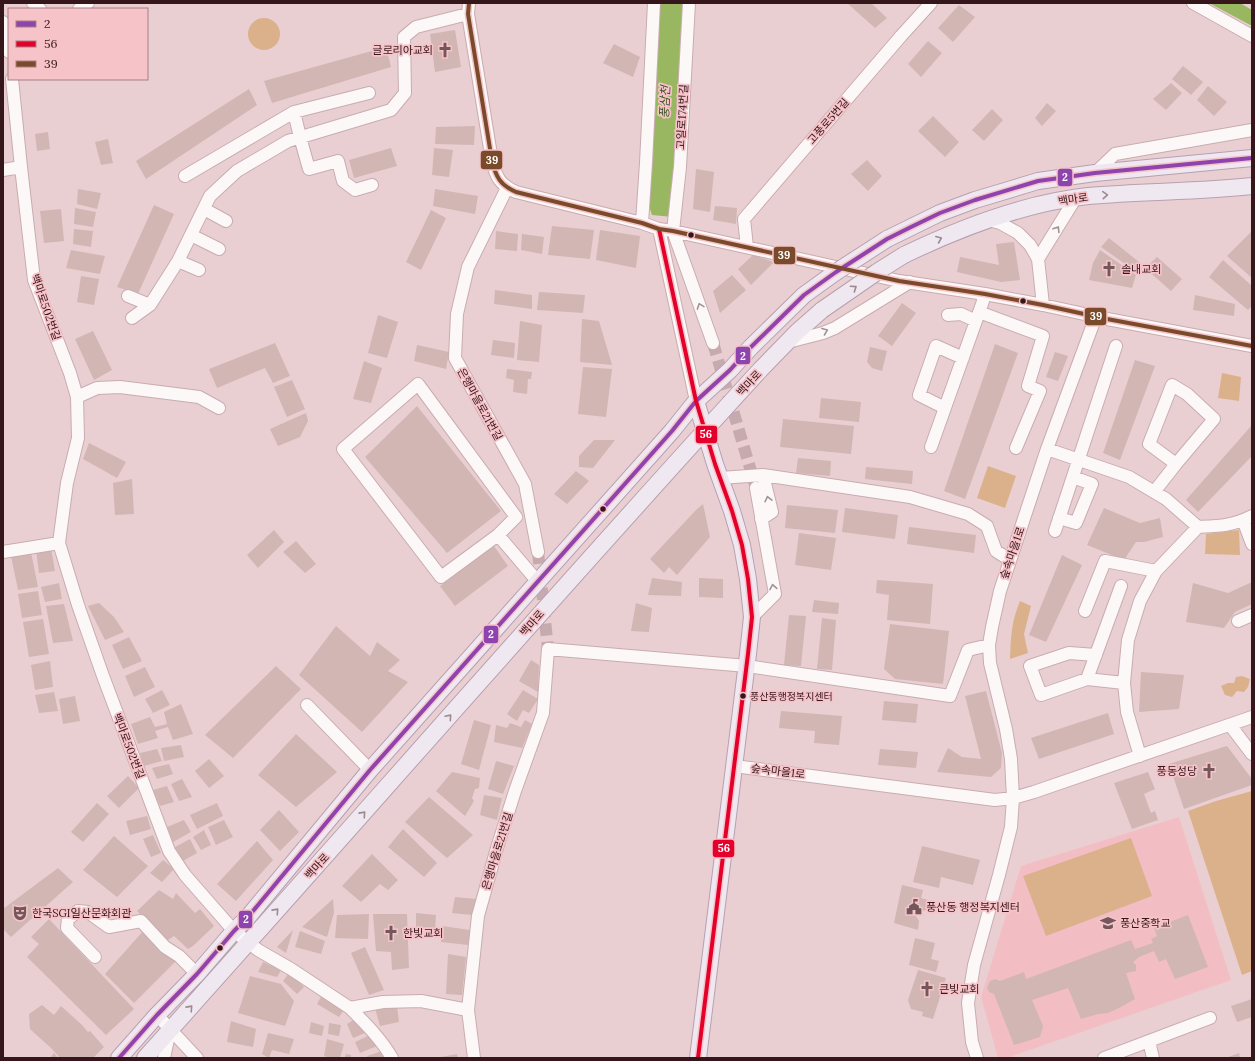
<svg xmlns="http://www.w3.org/2000/svg" width="1255" height="1061" font-family="Lora,'Noto Sans KR',serif">
	<style>
		.built { fill: #f2bec4 }
		.green { fill: #dbb18c }
		.water { fill: #99b661 }
		.building { fill: #d1b6b4 }
		.lines { fill: none; stroke-linecap: round; stroke-linejoin: round }
		.minor-tunnel { stroke: #c6aaad; stroke-width: 12; stroke-dasharray: 12 6; stroke-linecap: butt }
		.minor-casing { stroke: #c8acb0; stroke-width: 14 }
		.major-casing { stroke: #b7a0b0; stroke-width: 18 }
		.minor { stroke: #fcf8f8; stroke-width: 12 }
		.major { stroke: #f0e8f0; stroke-width: 16 }
		.major-bridge-casing { stroke: #b7a0b0; stroke-width: 18; stroke-linecap: butt }
		.major-bridge { stroke: #f0e8f0; stroke-width: 16 }
		.bus-1-casing { stroke: #f6c3c9; stroke-width: 7 }
		.bus-2-casing { stroke: #f6c3c9; stroke-width: 7 }
		.bus-3-casing { stroke: #f6c3c9; stroke-width: 7 }
		.bus-1 { stroke: #8e44ad; stroke-width: 4 }
		.bus-2 { stroke: #e4002b; stroke-width: 4 }
		.bus-3 { stroke: #7a4b2a; stroke-width: 4 }
		.oneway { stroke: #9b8a90 }
		.oneway2 { stroke: #a29295 }
		.bus-dot { fill: #34161b; stroke: #f6c3c9; stroke-width: 1.5 }
		.labels { text-anchor: middle; stroke-width: 3.5; stroke-linejoin: round; paint-order: stroke }
		.bus-label { font-size: 10px; fill: #34161b; stroke: #f6c3c9; text-anchor: start }
		.poi-label { font-size: 11px; fill: #34161b; stroke: #f6c3c9; text-anchor: start }
		.street-label { font-size: 11px; fill: #34161b; stroke: #f6c3c9 }
		.water-label { font-size: 12px; font-style: italic; fill: #3c5323; stroke: #f6c3c9 }
		.line-badge { stroke: #f6c3c9; stroke-width: 1.5 }
		.badge-label { font-size: 11px; text-anchor: middle; font-weight: bold; fill: #fff }
	</style>
	<rect width="100%" height="100%" fill="#eacfd2"/>
	<!-- built -->
	<path class="built" d="M1179,817L1231,980L1007,1058H998L981,997L1021,866Z"/>
	<!-- green -->
	<path class="green" d="M248 34a16 16 0 1 1 32 0a16 16 0 1 1-32 0Z
		M1222,373L1241,377L1239,401L1218,398Z
		M988,466L1016,476L1005,508L977,498Z
		M1239,530L1240,555L1205,554L1206,534Z
		M1020,601L1031,606L1024,634L1028,653L1010,659C1011,636 1011,623 1020,601Z
		M1242,676L1250,679L1248,687L1244,692L1237,691L1232,697L1225,695L1221,686L1228,683H1234L1236,677Z
		M1252,791V971L1242,975L1188,811L1216,801Z
		M1131,838L1152,896L1046,936L1023,876Z"/>
	<!-- water -->
	<path class="water" d="M659,3H685L673,217L652,215L648,203Z
		M1209,3H1240L1252,10V26Z"/>
	<!-- building -->
	<path class="building" d="M847,3H871L887,18L875,28Z
		M959,5L975,17L953,42L938,28Z
		M455,30L461,67L435,72L430,34Z
		M928,41L942,53L921,77L908,64Z
		M614,44L640,57L633,77L603,63Z
		M386,47L391,67L272,103L264,81Z
		M1183,66L1203,82L1191,95L1172,79Z
		M1171,83L1182,93L1166,110L1153,99Z
		M1208,86L1227,102L1214,116L1197,100Z
		M249,89L257,105L146,179L136,161Z
		M1047,103L1056,111L1042,126L1035,118Z
		M992,109L1003,120L984,141L972,130Z
		M933,116L959,142L945,157L918,131Z
		M475,126L474,145L435,144L436,127Z
		M48,132L50,149L37,151L35,134Z
		M108,139L113,163L101,165L95,142Z
		M391,148L397,166L354,178L349,160Z
		M434,148L453,150L449,177L432,175Z
		M867,160L882,176L868,191L851,174Z
		M696,169L714,172L710,212L693,209Z
		M78,189L101,193L97,209L77,204Z
		M435,189L478,196L475,214L433,206Z
		M154,205L174,214L138,294L117,287Z
		M715,206L737,208L736,224L713,220Z
		M75,208L96,212L93,227L74,224Z
		M61,209L64,241L44,243L40,211Z
		M431,210L446,218L421,270L406,262Z
		M552,226L594,230L590,259L548,255Z
		M74,229L93,231L91,247L73,244Z
		M600,230L640,236L636,268L596,260Z
		M496,231L518,234L517,251L495,249Z
		M1252,231V278L1227,256Z
		M522,234L544,237L542,254L521,250Z
		M1109,238L1144,266L1138,273L1101,247Z
		M1014,242L1020,280L1001,282L957,272L960,257L999,265L996,244Z
		M71,250L105,256L100,274L66,268Z
		M1100,250L1136,275L1132,288L1089,280L1093,263Z
		M753,255L774,262L751,285L738,269Z
		M1157,257L1182,279L1171,291L1145,268Z
		M1223,260L1252,286V306L1248,310L1209,277Z
		M732,275L746,290L720,313L713,291Z
		M81,276L99,279L94,305L77,302Z
		M495,290L532,295V309L494,304Z
		M539,292L585,295L583,313L537,310Z
		M1195,295L1235,304L1234,316L1193,310Z
		M902,303L916,313L892,346L878,336Z
		M378,315L398,322L387,358L368,353Z
		M582,319L599,321L612,365L580,362Z
		M520,321L542,325L539,362L517,360Z
		M93,331L112,370L94,380L75,339Z
		M493,340L515,343L514,358L491,355Z
		M275,343L290,376L273,383L265,368L217,388L209,369Z
		M995,344L1018,353L965,499L944,491Z
		M417,345L449,352L446,369L414,361Z
		M870,347L887,351L882,371L872,368L867,362Z
		M1055,352L1068,356L1058,381L1046,377Z
		M1135,360L1155,366L1120,460L1103,453Z
		M364,361L382,368L371,403L353,399Z
		M583,367L612,369L606,417L578,414Z
		M507,369L532,372L531,379H528L527,394L513,392L514,380L506,378Z
		M292,380L305,409L287,417L274,387Z
		M821,398L861,402L859,422L819,418Z
		M417,406L501,511L447,553L365,457Z
		M306,413L308,421L300,437L278,446L270,429Z
		M783,419L854,426L851,454L780,447Z
		M1252,425V456L1198,512L1186,500Z
		M594,440H615L593,468L579,467V456Z
		M89,443L126,462L117,478L83,459Z
		M798,458L831,461L830,476L796,473Z
		M866,467L913,471L912,484L865,479Z
		M576,471L589,481L567,504L554,494Z
		M132,479L134,514L115,515L113,483Z
		M703,504L710,537L677,575L669,567L664,573L650,559L696,510Z
		M787,505L838,510L835,533L785,528Z
		M845,508L898,515L895,539L842,532Z
		M1104,508L1140,523L1160,518L1163,537L1144,542H1136L1124,560L1087,545Z
		M909,527L976,535L974,553L907,544Z
		M274,530L284,542L258,568L247,555Z
		M799,533L836,538L831,570L795,565Z
		M296,541L316,564L305,573L283,552Z
		M494,546L508,566L455,606L440,586Z
		M51,548L55,571L39,573L36,550Z
		M31,552L38,587L18,590L11,556Z
		M1062,555L1082,565L1046,642L1029,635Z
		M652,578L682,582L681,596L648,595Z
		M699,578L723,579V598L699,597Z
		M877,580L933,584L930,624L887,620L889,595L876,593Z
		M1252,582V604L1235,612L1224,628L1186,622L1193,583L1228,593Z
		M59,583L62,599L45,602L41,587Z
		M38,591L42,615L22,618L18,594Z
		M814,600L839,603L838,614L812,612Z
		M99,603L114,617L124,632L105,640L88,606Z
		M636,603L652,608L649,632L631,631Z
		M64,604L73,641L53,643L46,606Z
		M789,615L806,616L801,666L784,665Z
		M822,618L836,620L832,670L817,669Z
		M43,619L49,654L29,657L23,622Z
		M890,624L949,631L943,684L895,679L884,669Z
		M336,626L370,656L377,642L400,660L388,671L408,682L362,732L299,675Z
		M129,637L142,661L123,669L112,645Z
		M531,660L539,665L538,692L519,681Z
		M50,661L53,687L35,690L31,665Z
		M276,666L301,689L233,758L205,735Z
		M145,667L155,687L134,697L125,676Z
		M1141,672L1184,675L1179,709L1139,712Z
		M162,690L170,705L153,713L145,699Z
		M523,690L538,699L529,713L523,710L517,721L507,714Z
		M986,691L1002,753L1001,768L991,777L937,772L948,748L962,757L981,759L965,696Z
		M54,692L58,711L39,713L35,695Z
		M75,696L80,721L63,724L59,699Z
		M884,701L918,704L916,723L882,720Z
		M181,704L193,734L173,740L168,727L155,731L158,738L138,744L131,724L150,717L155,727L167,724L164,712Z
		M781,711L842,716L839,745L814,743L815,731L779,728Z
		M1108,713L1114,734L1039,759L1031,738Z
		M474,720L491,725L479,770L461,764Z
		M525,720L532,724L522,748L494,742L496,725L507,728L510,723L521,727Z
		M296,734L337,772L296,807L258,775Z
		M181,745L184,757L164,761L161,748Z
		M1227,746L1252,779V785L1184,809L1169,764Z
		M157,749L162,761L144,766L140,753Z
		M880,749L918,752L916,768L878,765Z
		M209,759L224,776L209,788L195,771Z
		M496,761L514,766L503,794L488,789Z
		M169,764L173,774L157,779L152,768Z
		M452,772L480,778L479,788L475,789L472,798L474,801L465,816L436,791Z
		M1148,772L1155,789L1144,794L1151,813L1155,811L1158,820L1132,829L1114,783Z
		M128,776L139,788L119,808L107,796Z
		M182,779L192,797L179,801L171,784Z
		M167,786L174,802L160,806L153,790Z
		M484,795L502,798L497,820L480,815Z
		M429,797L473,835L447,858L405,822Z
		M97,803L109,814L83,842L71,832Z
		M217,803L223,816L197,829L190,815Z
		M279,810L299,832L280,851L260,830Z
		M147,816L151,829L130,835L126,821Z
		M184,820L191,832L173,842L167,827Z
		M224,820L233,837L216,845L208,827Z
		M403,829L437,863L424,877L388,847Z
		M204,830L211,845L201,850L193,837Z
		M153,835L161,853L151,857L143,839Z
		M114,836L148,866L117,897L83,870Z
		M190,839L197,853L183,861L175,847Z
		M257,841L273,860L236,901L217,884Z
		M922,846L980,860L973,885L941,877L939,888L913,882Z
		M372,854L398,880L388,890L380,884L361,902L342,886Z
		M163,860L174,869L162,882L150,873Z
		M58,868L73,882L11,937L3,929V909Z
		M902,885L923,890L921,898L928,900L930,905L929,908L924,911L917,908L914,913L919,921L918,930L894,923Z
		M159,890L173,899L176,893L195,913L200,909L214,926L193,946L188,949L174,936L165,942L151,925L137,911Z
		M455,897L476,899L472,915L452,913Z
		M333,899L334,913L327,937L302,927Z
		M416,913L436,915L435,930H416Z
		M369,914L368,939L335,938L337,915Z
		M373,914H407L409,968L392,970L391,952L376,951Z
		M1188,915L1208,967L1175,979L1166,959L1159,962L1154,951L1139,957L1133,962L1136,965V971L1126,973L1135,999L1119,1008L1108,1013L1098,1014L1081,1019L1068,988L1032,1000L1043,1026L1040,1037L1014,1045L994,994L989,992L987,988L990,981L995,979L1000,981L1024,972L1026,979L1131,940L1135,949L1153,943L1151,939L1157,936L1154,928Z
		M49,919L134,1009L106,1035L27,957L39,944L31,937Z
		M442,926L470,930L468,945L441,942Z
		M144,930L176,961L134,1003L105,974Z
		M293,930L286,953L277,947Z
		M300,931L325,941L321,954L295,947Z
		M915,938L935,943L931,959L939,961L936,972L909,965Z
		M365,947L384,990L369,995L351,953Z
		M448,954L466,957L462,995L446,994Z
		M263,962L281,970L277,977L258,972Z
		M918,970L946,978L933,1019L922,1016L923,1012L911,1009L908,1000Z
		M289,973L304,987L297,994L283,981Z
		M250,976L281,984L294,1001L285,1026L238,1013Z
		M322,995L344,1010L339,1017L317,1004Z
		M1252,999V1017L1237,1022L1231,1006Z
		M42,1005L54,1015L61,1006L82,1025L88,1032L90,1031L104,1047L93,1058H60L52,1049L30,1029L29,1014Z
		M397,1006L399,1022L380,1026L375,1008Z
		M355,1019L365,1033L353,1038L347,1024Z
		M231,1021L256,1029L253,1047L227,1042Z
		M311,1022L324,1026L322,1036L309,1033Z
		M329,1023L341,1025L339,1036L328,1034Z
		M268,1033L294,1039L289,1054L272,1050L269,1058L262,1054Z
		M370,1035L377,1046L360,1053L355,1042Z
		M327,1039L344,1044L340,1058H330L324,1056Z
		M382,1051L385,1058H368L367,1056Z
		M54,1053L58,1058H50Z
		M1239,1053L1240,1058H1226Z
		M346,1054L351,1055V1058H345Z
		M457,1054L458,1058H441V1057Z"/>
	<g class="lines">
		<!-- minor-tunnel -->
		<path class="minor-tunnel" d="M713,343L756,488
			M538,552L548,649"/>
		<defs>
			<path id="minor" d="M33,3L40,9
				M469,3L468,14L492,161C496,177 500,185 516,192L642,223L659,229L673,231L899,281L985,294L1043,305L1107,319L1252,346
				M689,3L680,167L673,231L713,343
				M1193,3L1252,36
				M79,9L88,3
				M3,22L8,38L9,52
				M12,79L21,167L34,280L70,373L77,397L78,438L67,483L59,543L78,605L103,676L169,851L185,875L234,931L258,950L291,969L350,1008L383,1002L421,1001L468,1010
				M294,112L300,137L309,169L338,161L343,181L355,190L372,185
				M3,170L21,167
				M1095,173L1115,154L1252,130
				M185,176L294,112L369,93
				M507,188L468,267L457,314L455,358L525,484L538,552
				M204,209L226,221
				M988,220L1000,223L1018,233L1030,245L1038,259L1043,305
				M642,223L646,163L654,3
				M659,229L696,401
				M191,235L219,249
				M747,247L744,219L901,36L931,3
				M1038,259L1075,199
				M178,261L199,270
				M128,296L150,305
				M979,312L1043,336L1028,386L1040,391L1016,448
				M948,315L961,314L976,321
				M132,318L150,305L178,261L210,196L237,171L288,141L391,110L405,93L404,37L416,27L468,14
				M788,342L823,333L835,328L910,282
				M418,384L516,517L498,535L441,577L343,449Z
				M77,397L97,388L120,387L199,397L219,408
				M945,408L919,395L936,346L963,358
				M931,447L982,304L985,294
				M1047,449L1129,477L1166,499L1198,527C1220,526 1232,526 1252,516
				M720,478L763,475L910,497L968,514L987,526L996,551L1010,560
				M1154,492L1176,464L1214,419L1187,394L1172,385L1149,444L1176,464
				M1059,518L1076,523L1092,484L1073,477
				M761,519L772,512L763,475
				M1243,520L1252,544
				M1055,531L1116,346
				M498,535L538,582
				M3,552L59,543
				M1085,611L1105,561L1156,571
				M752,617L775,594L756,488
				M1238,621L1252,615
				M1096,655L1069,653L1030,666L1041,695L1087,679L1124,683
				M1087,679L1121,586
				M307,705L370,770
				M1230,725L1252,754
				M1140,756L1127,712L1124,683L1128,640L1140,601L1156,571L1198,527
				M734,766L995,800L1013,798L1034,792L1252,717
				M95,957L67,928L68,919L78,911L88,912L109,927L141,921L165,947L179,956L197,974
				M350,1008C366,1024 381,1039 392,1058
				M157,1015L197,1058
				M1149,1041L1153,1058
				M164,1058L170,1030
				M474,1058L468,1010L478,916L497,848L515,791L543,713L548,649L747,666L950,696L968,650L989,645
				M977,1058L972,1042L968,1003L974,965L999,875L1011,827L1013,798L1011,759L1006,729L990,663L989,645L992,627L1000,591L1047,449L1096,316
				M1104,1058L1210,1018"/>
			<path id="major" d="M887,239L940,213L975,200L1038,181L1095,173L1252,158
				M904,255C962,227 1024,203 1088,196C1143,191 1198,192 1252,186
				M696,401L715,464L732,511L742,545L748,579L752,617L748,654L698,1058
				M119,1058L157,1015L197,974L234,931L248,917L370,770L672,431L696,401L730,370L751,347L804,295L836,272
				M145,1058C351,829 553,596 761,369L797,332L822,310"/>
		</defs>
		<!-- minor casing -->
		<use href="#minor" class="minor-casing"/>
		<!-- major casing -->
		<use href="#major" class="major-casing"/>
		<!-- minor -->
		<use href="#minor" class="minor"/>
		<!-- major -->
		<use href="#major" class="major"/>
		<defs>
			<path id="major-bridge" d="M836,272L887,239
				M822,310L877,272L904,255"/>
		</defs>
		<!-- major-bridge casing -->
		<use href="#major-bridge" class="major-bridge-casing"/>
		<!-- major-bridge -->
		<use href="#major-bridge" class="major-bridge"/>
		<defs>
			<path id="bus-1" d="M119,1058L157,1015L197,974L234,931L248,917L370,770L672,431L696,401L730,370L751,347L804,295L836,272L887,239L911,227L940,213L975,200L1038,181L1095,173L1252,158"/>
			<path id="bus-2" d="M659,229L696,401L715,464L732,511L742,545L748,579L752,617L748,654L698,1058"/>
			<path id="bus-3" d="M469,3L468,14L492,161C496,177 500,185 516,192L642,223L659,229L673,231L899,281L985,294L1043,305L1107,319L1252,346"/>
		</defs>
		<!-- bus-1 casing -->
		<use href="#bus-1" class="bus-1-casing"/>
		<!-- bus-2 casing -->
		<use href="#bus-2" class="bus-2-casing"/>
		<!-- bus-3 casing -->
		<use href="#bus-3" class="bus-3-casing"/>
		<!-- bus-1 -->
		<use href="#bus-1" class="bus-1"/>
		<!-- bus-2 -->
		<use href="#bus-2" class="bus-2"/>
		<!-- bus-3 -->
		<use href="#bus-3" class="bus-3"/>
	</g>
	<!-- one-way arrows -->
	<defs><path id="oneway-chevron" d="M-2-3.5L2.5 0L-2 3.5" fill="none" stroke-width="1.6" stroke-linecap="round" stroke-linejoin="round"/></defs>
	<g class="oneway">
		<use href="#oneway-chevron" transform="translate(1105 195) rotate(-4)"/>
		<use href="#oneway-chevron" transform="translate(939 239) rotate(-22)"/>
		<use href="#oneway-chevron" transform="translate(854 288) rotate(-34)"/>
		<use href="#oneway-chevron" transform="translate(449 717) rotate(-49)"/>
		<use href="#oneway-chevron" transform="translate(363 814) rotate(-48)"/>
		<use href="#oneway-chevron" transform="translate(276 911) rotate(-48)"/>
		<use href="#oneway-chevron" transform="translate(190 1008) rotate(-48)"/>
	</g>
	<g class="oneway2">
		<use href="#oneway-chevron" transform="translate(1057 229) rotate(-58)"/>
		<use href="#oneway-chevron" transform="translate(700 306) rotate(-110)"/>
		<use href="#oneway-chevron" transform="translate(825 331) rotate(-21)"/>
		<use href="#oneway-chevron" transform="translate(768 499) rotate(-103)"/>
		<use href="#oneway-chevron" transform="translate(773 587) rotate(-100)"/>
	</g>
	<!-- icons -->
	<defs>
		<symbol id="church-bare" viewBox="-9 -9 18 18"><path d="M-1.2-6h2.4v3.5h3.3v2.4h-3.3V6h-2.4V-.1h-3.3v-2.4h3.3Z" fill="#74575b" stroke="#f6c3c9" stroke-width="2.5" paint-order="stroke"/></symbol>
		<symbol id="civic-bare" viewBox="-9 -9 18 18"><path d="M-.6-6.5H3V-4.5H.6V-3L4-1V1h2V6H-6V1h2V-1L-.6-3ZM-1.2 2.5V6h2.4V2.5Z" fill="#74575b" stroke="#f6c3c9" stroke-width="2.5" paint-order="stroke"/></symbol>
		<symbol id="theatre-bare" viewBox="-9 -9 18 18"><path d="M-5-5.5Q0-4 5-5.5V0Q5 5 0 6Q-5 5-5 0ZM-3.3-2.5H-1v1.5H-3.3ZM1-2.5H3.3v1.5H1ZM-2.8 1Q0 5.5 2.8 1Z" fill="#74575b" stroke="#f6c3c9" stroke-width="2.5" paint-order="stroke"/></symbol>
		<symbol id="school-bare" viewBox="-9 -9 18 18"><path d="M0-5L7-2L0 1L-7-2ZM-4 1L0 2.5L4 1V4Q0 6-4 4Z" fill="#74575b" stroke="#f6c3c9" stroke-width="2.5" paint-order="stroke"/></symbol>
	</defs>
	<g fill-rule="evenodd">
		<use href="#church-bare" x="434" y="39" width="22" height="22"/>
		<use href="#church-bare" x="1098" y="258" width="22" height="22"/>
		<use href="#church-bare" x="1198" y="760" width="22" height="22"/>
		<use href="#civic-bare" x="903" y="896" width="22" height="22"/>
		<use href="#theatre-bare" x="9" y="902" width="22" height="22"/>
		<use href="#school-bare" x="1097" y="912" width="22" height="22"/>
		<use href="#church-bare" x="380" y="922" width="22" height="22"/>
		<use href="#church-bare" x="916" y="978" width="22" height="22"/>
	</g>
	<!-- markers -->
	<g class="bus-dot">
		<circle cx="691" cy="235" r="3.5"/>
		<circle cx="1023" cy="301" r="3.5"/>
		<circle cx="603" cy="509" r="3.5"/>
		<circle cx="743" cy="696" r="3.5"/>
		<circle cx="220" cy="948" r="3.5"/>
	</g>
	<g class="labels">
		<!-- bus labels -->
		<g class="bus-label">
			<text x="750" y="700">풍산동행정복지센터</text>
		</g>
		<!-- poi labels -->
		<g class="poi-label">
			<text x="433" y="54" text-anchor="end">글로리아교회</text>
			<text x="1121" y="273">솔내교회</text>
			<text x="1197" y="775" text-anchor="end">풍동성당</text>
			<text x="926" y="911">풍산동 행정복지센터</text>
			<text x="32" y="917">한국SGI일산문화회관</text>
			<text x="1120" y="927">풍산중학교</text>
			<text x="403" y="937">한빛교회</text>
			<text x="939" y="993">큰빛교회</text>
		</g>
		<!-- street labels -->
		<g class="street-label">
			<text transform="translate(682 117) rotate(-87)" y="4">고일로174번길</text>
			<text transform="translate(828 121) rotate(-49)" y="4">고풍로5번길</text>
			<text transform="translate(1073 199) rotate(-9)" y="4">백마로</text>
			<text transform="translate(46 307) rotate(71)" y="4">백마로502번길</text>
			<text transform="translate(749 383) rotate(-47)" y="4">백마로</text>
			<text transform="translate(480 404) rotate(61)" y="4">은행마을로21번길</text>
			<text transform="translate(1012 553) rotate(-71)" y="4">숲속마을1로</text>
			<text transform="translate(532 623) rotate(-49)" y="4">백마로</text>
			<text transform="translate(129 746) rotate(69)" y="4">백마로502번길</text>
			<text transform="translate(778 771) rotate(7)" y="4">숲속마을1로</text>
			<text transform="translate(497 851) rotate(-73)" y="4">은행마을로21번길</text>
			<text transform="translate(317 866) rotate(-48)" y="4">백마로</text>
		</g>
		<!-- water labels -->
		<g class="water-label">
			<text transform="translate(665 102) rotate(-87)" y="4">풍삼천</text>
		</g>
	</g>
	<g class="line-badge">
		<rect x="480" y="150" width="23" height="20" rx="4" fill="#7a4b2a"/>
		<rect x="1057" y="168" width="16" height="19" rx="4" fill="#8e44ad"/>
		<rect x="773" y="246" width="23" height="19" rx="4" fill="#7a4b2a"/>
		<rect x="1084" y="307" width="23" height="19" rx="4" fill="#7a4b2a"/>
		<rect x="735" y="346" width="16" height="19" rx="4" fill="#8e44ad"/>
		<rect x="695" y="425" width="23" height="19" rx="4" fill="#e4002b"/>
		<rect x="483" y="625" width="16" height="19" rx="4" fill="#8e44ad"/>
		<rect x="712" y="839" width="23" height="19" rx="4" fill="#e4002b"/>
		<rect x="238" y="910" width="15" height="19" rx="4" fill="#8e44ad"/>
	</g>
	<g class="badge-label">
		<text x="492" y="164">39</text>
		<text x="1065" y="181">2</text>
		<text x="784" y="259">39</text>
		<text x="1096" y="320">39</text>
		<text x="743" y="360">2</text>
		<text x="706" y="438">56</text>
		<text x="491" y="638">2</text>
		<text x="724" y="852">56</text>
		<text x="246" y="923">2</text>
	</g>
	<!-- border -->
	<rect width="1255" height="1061" fill="none" stroke="#34161b" stroke-width="8"/>
	<!-- legend -->
	<rect x="8" y="8" width="140" height="72" fill="#f6c3c9" stroke="#a87e83"/>
	<rect x="16" y="21" width="20" height="6" fill="#8e44ad" stroke="#a87e83"/>
	<text x="44" y="28" font-size="12" fill="#34161b">2</text>
	<rect x="16" y="41" width="20" height="6" fill="#e4002b" stroke="#a87e83"/>
	<text x="44" y="48" font-size="12" fill="#34161b">56</text>
	<rect x="16" y="61" width="20" height="6" fill="#7a4b2a" stroke="#a87e83"/>
	<text x="44" y="68" font-size="12" fill="#34161b">39</text>
</svg>
